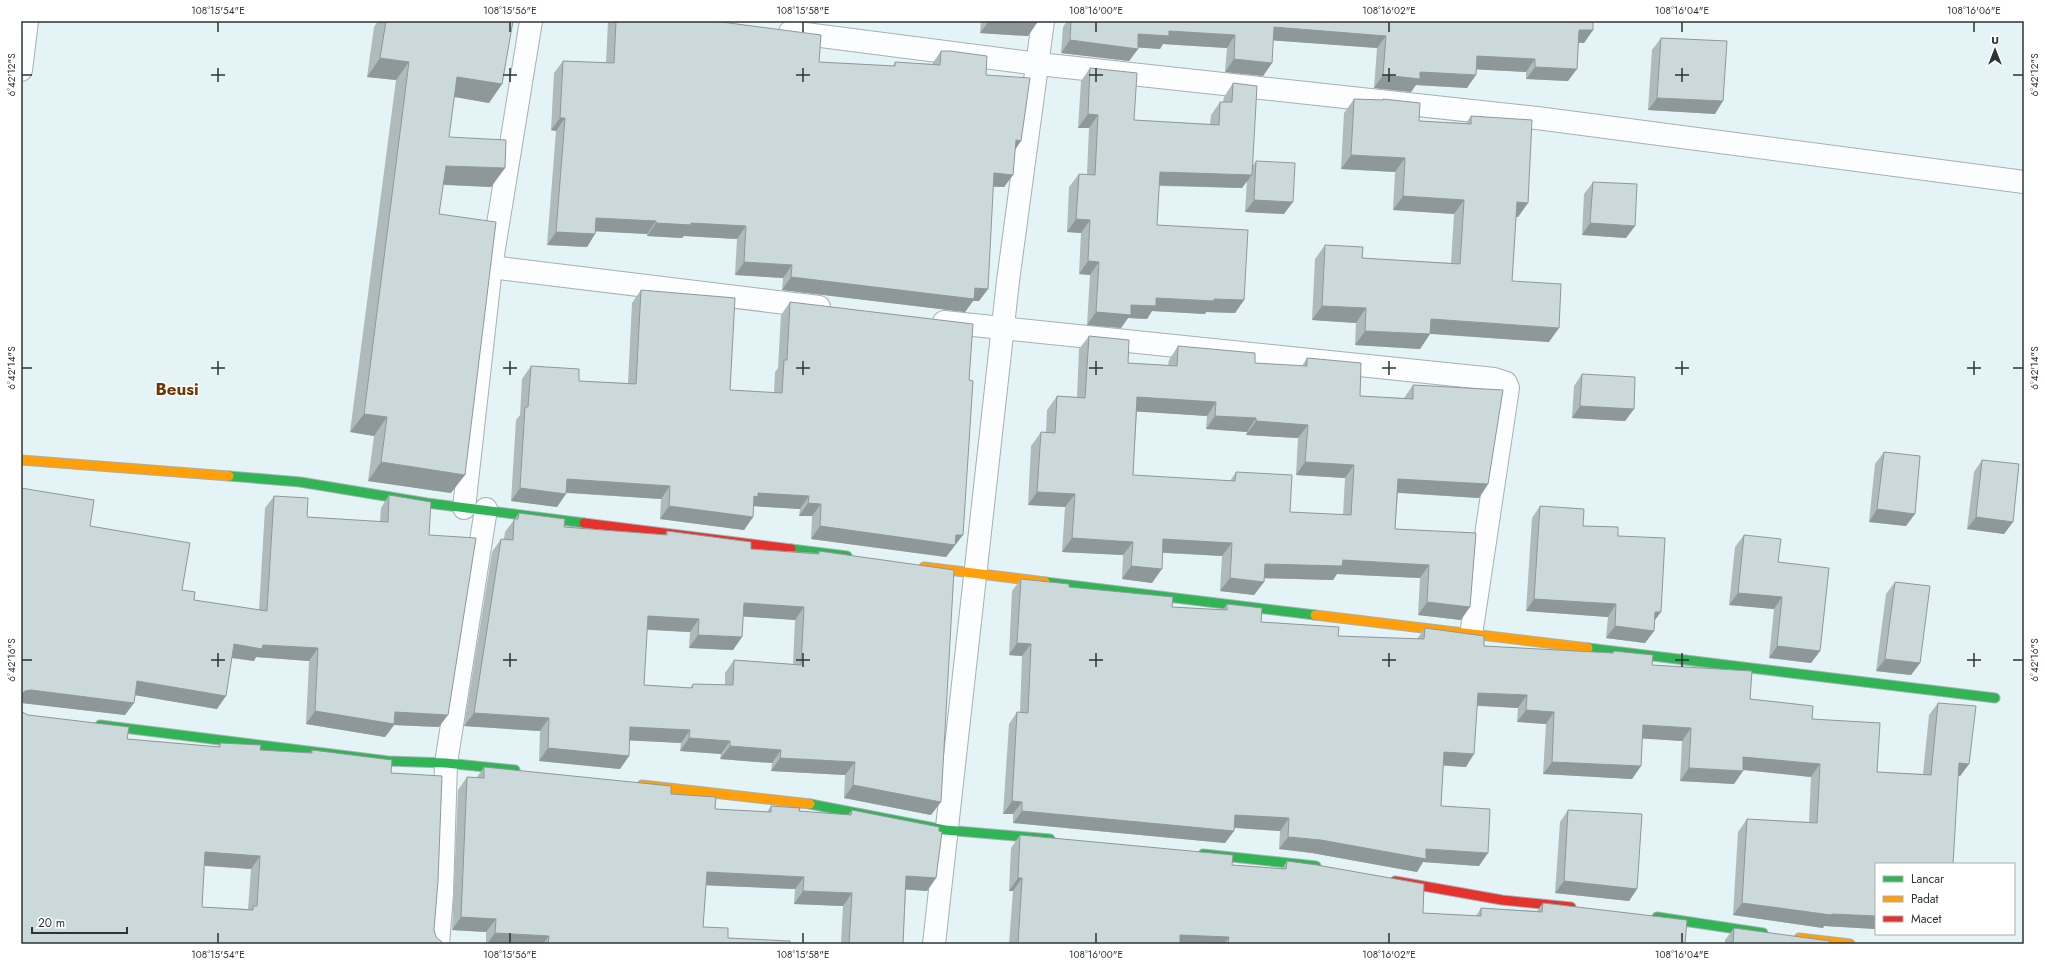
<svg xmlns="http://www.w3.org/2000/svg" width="2045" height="965" font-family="Jost,sans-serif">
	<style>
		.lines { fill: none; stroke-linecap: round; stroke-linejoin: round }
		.street-casing { stroke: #a5b1b2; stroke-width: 24 }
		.fast-casing { stroke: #a5b1b2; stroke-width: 11 }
		.slow-casing { stroke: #a5b1b2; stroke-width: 11 }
		.jam-casing { stroke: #a5b1b2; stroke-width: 11 }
		.street { stroke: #fbfdfe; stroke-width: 22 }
		.fast { stroke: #30b455; stroke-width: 9 }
		.slow { stroke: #ff9f0a; stroke-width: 9 }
		.jam { stroke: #e5322d; stroke-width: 9 }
		.wall { fill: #afbbbb; fill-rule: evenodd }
		.shaded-wall { fill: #8f9899 }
		.building { fill: #ccd9da; stroke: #8f9899; fill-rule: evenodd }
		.ticks { fill: none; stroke: #2b3536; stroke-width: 1.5 }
		.labels { text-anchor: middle; stroke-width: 3; stroke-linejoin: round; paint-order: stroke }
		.quarter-label { font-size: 17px; font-weight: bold; fill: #703503; stroke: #fff }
		.neatline { fill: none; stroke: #2b3536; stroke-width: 1.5 }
		.ticks-label { font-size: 10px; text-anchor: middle; fill: #2b3536 }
	</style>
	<rect width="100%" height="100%" fill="#e4f3f5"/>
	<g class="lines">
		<defs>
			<path id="street" d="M790,32L1039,64L1537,118L2024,182
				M21,70L27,21
				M491,267L819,307
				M944,322L1494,379L1506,383L1508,388L1471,635
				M464,508L491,267L531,21
				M438,944L442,894L446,763L486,509
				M934,944L1008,281L1043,21"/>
			<path id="fast" d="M229,476L300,482L427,503L584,523
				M791,549L847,556
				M1045,582L1315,615
				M1588,648L1995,698
				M100,725L388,761L446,763L515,770
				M810,804L945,830L1050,839
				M1203,854L1316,866
				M1657,917L1763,933"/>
			<path id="slow" d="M21,460L229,476
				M924,567L1045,582
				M1315,615L1588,648
				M642,785L810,804
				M1799,938L1850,944"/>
			<path id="jam" d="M584,523L791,549
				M1395,881L1502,900L1571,907"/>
		</defs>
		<!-- street casing -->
		<use href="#street" class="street-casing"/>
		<!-- fast casing -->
		<use href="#fast" class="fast-casing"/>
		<!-- slow casing -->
		<use href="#slow" class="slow-casing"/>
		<!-- jam casing -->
		<use href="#jam" class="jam-casing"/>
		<!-- street -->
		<use href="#street" class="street"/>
		<!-- fast -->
		<use href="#fast" class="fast"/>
		<!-- slow -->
		<use href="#slow" class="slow"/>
		<!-- jam -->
		<use href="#jam" class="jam"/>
	</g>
	<!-- wall -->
	<path class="wall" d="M378,21H513L502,84L489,103L454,97L449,137L505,168L491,187L443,185L439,214L451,493L368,481L374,436L350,432L396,80L367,77L374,27Z
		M608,21H714L819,62L893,66L895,62L932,64L941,51L986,75L1015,150L1013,175L1004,187H993L988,289L979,301H973L965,312L782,290L783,278L735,275L737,239L684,236L682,238L647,236V234L596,231L595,234L587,247L547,245L556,131L551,130L554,73L563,61L606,63Z
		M981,21H1037L1028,36L980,33Z
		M1067,21H1593V30L1584,43H1579L1568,81L1526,79V72L1476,69L1467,88L1416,85L1411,92L1374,88L1377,48L1273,40L1272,63L1263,76L1225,72L1227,48L1163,44L1160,49L1138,47V49L1129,61L1061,53L1063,27Z
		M1661,38L1715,114L1648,110L1652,50Z
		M1090,68L1134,120L1210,124L1211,115L1220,102H1223L1224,97L1233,83L1252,167L1256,161L1284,214L1245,212L1247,180L1242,188L1159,186L1157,225L1244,300L1235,313L1206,312L1205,314L1152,311L1147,319L1128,318L1121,328L1087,325L1090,275L1079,274L1081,233L1067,232L1069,187L1079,174H1087L1089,128H1078L1081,81Z
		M1354,99L1382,100L1383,99L1419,121L1466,123L1471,116L1528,203L1518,217H1516L1512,281L1549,342L1430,334L1420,349L1355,345L1356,323L1312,320L1315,259L1325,245L1362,258L1451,263L1454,214L1393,210L1395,172L1341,169L1344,113Z
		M1593,182L1626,238L1582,235L1584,194Z
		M641,290L730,390L774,393L775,372L778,368L781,315L790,302L954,548H953L946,557L811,539L812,516H799L800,509L753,506V517L744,530L660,519L661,499L566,493L557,507L511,501L516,420L520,415L522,379L531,366L579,381L628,383L632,303Z
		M1089,336L1128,363L1168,365L1169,360L1178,346L1255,363L1302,366L1307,358L1360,396L1404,398L1413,385L1488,484L1479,498L1398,493L1395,529L1476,533L1461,620L1418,615L1420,578L1337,574L1333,580L1264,578V582L1254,595L1220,591L1222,556L1163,553L1152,583L1122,579L1123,555L1062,552L1065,507L1028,505L1031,446L1041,432H1046L1047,410L1057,396L1077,397L1079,349ZM1137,411L1207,416L1206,429L1247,432L1246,435L1298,438L1296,475L1345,478L1343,515L1290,512L1236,472L1230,481L1133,475Z
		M1582,374L1634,409L1625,421L1572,418L1574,386Z
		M1884,452L1906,526L1869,522L1875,464Z
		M1982,460L2013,522L2004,534L1967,529L1974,472Z
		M389,495L429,535L439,727L394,725L385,737L306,724L309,661L256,657L254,661L232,658L217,709L135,695L125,715L23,703L90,526L182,590L194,600L259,610L265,508L274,496L307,517L380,522L381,508Z
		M1540,506L1583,526L1618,536L1655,621L1654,631L1645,643L1606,638L1608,617L1526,611L1532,518Z
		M519,513L564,527L665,535L667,531L751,549L818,553L819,551L931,815L844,798L845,775L771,771L772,763L720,759L721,754L680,751L681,743L629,740V756L620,769L539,761L540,731L464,726L492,552L501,539H504L505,532ZM743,616L795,620L793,664L734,660L725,673V685L693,684L690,688L644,685L647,630L690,632L689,648L733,650L742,637Z
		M1744,535L1778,562L1820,651L1811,663L1769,658L1774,609L1729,605L1735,547Z
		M1021,579L1172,607L1223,610L1227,604L1261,622L1338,636L1417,639L1425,628L1484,646L1612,653L1614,651L1652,665L1750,699L1812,719L1877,772L1923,774L1929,715L1938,703L1969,764L1960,776H1958L1876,864V929L1824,926L1823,928L1733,915L1738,832L1747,819L1809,822L1811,777L1743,770L1734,784L1680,781L1682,741L1642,738L1641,766L1632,779L1543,774L1546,724L1517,722L1518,708L1477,706L1466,767L1443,765L1441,806L1479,866L1423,862L1417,872L1312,853L1279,849L1280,831L1234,828V831L1225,843L1013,823V814H1003L1009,724L1017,712H1020L1022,656L1009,655L1012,591Z
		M1895,582L1920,663L1911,675L1876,671L1886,594Z
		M22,712L28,715L127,739L218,747L220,743L260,750L310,753L312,750L391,773L436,937L21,944ZM204,866L251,869L248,909L202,907Z
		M484,767L671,794L715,809L767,812L771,806L799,811L848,815L852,810L936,878L927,891L906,889L903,944H841L843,906L794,904L795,889L706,885L703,927L728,938L790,944H486V932L452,930L458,790L467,777H477Z
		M1568,810L1637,889L1629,901L1555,893L1560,822Z
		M1020,835L1232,865L1282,869L1287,861L1423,913L1476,916L1481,908L1537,911L1543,903L1685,944H1009L1013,891H1009L1011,848Z
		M1734,928L1829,944H1725V940Z"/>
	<!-- shaded-wall -->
	<path class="shaded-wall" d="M802,21H814L813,22Z
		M989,21L1037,23L1028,36L980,33Z
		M1274,27L1386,36L1377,48L1265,40Z
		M1579,30H1593L1584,43L1571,42Z
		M1169,31L1235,35L1227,48L1163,44L1160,49L1130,47L1138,34Z
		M1070,40L1138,49L1129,61L1061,53Z
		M1477,56L1535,59L1526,72L1468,69Z
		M380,58L409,62L396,80L367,77Z
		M1234,59L1272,63L1263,76L1225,72Z
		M1535,67L1577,69L1568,81L1526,79Z
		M1420,72L1476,75L1467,88L1416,85L1411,92L1374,88L1383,75Z
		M457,77L502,84L489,103L444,95Z
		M1657,98L1723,101L1715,114L1648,110Z
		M1088,114L1098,115L1089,128H1078Z
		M560,118H565L556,131L551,130Z
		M1016,140L1021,141L1013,153Z
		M1351,155L1405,158L1395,172L1341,169Z
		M446,166L505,168L491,187L432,184Z
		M1160,172L1252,175L1242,188L1151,185Z
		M994,173L1013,175L1004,187L985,186Z
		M1403,196L1464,200L1454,214L1393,210Z
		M1254,200L1293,202L1284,214L1245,212Z
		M1517,202L1528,203L1518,217L1507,216Z
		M596,218L656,221L647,234L588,231Z
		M1076,219L1090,220L1081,233L1067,232Z
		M656,223H691L746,226L737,239L684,236L682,238L647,236Z
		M1590,223L1635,226L1626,238L1582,235Z
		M556,232L595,234L587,247L547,245Z
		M1088,261L1099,262L1090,275L1079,274Z
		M744,262L792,265L783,278L735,275Z
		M791,277L975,288L988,289L979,301H973L965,312L782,290Z
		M1156,298L1214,299L1244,300L1235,313L1206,312L1205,314L1152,311L1147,319L1128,318L1121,328L1087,325L1096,312L1131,305Z
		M1322,306L1366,308L1356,323L1312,320Z
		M1431,319L1559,328L1549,342L1421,333Z
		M1365,331L1430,334L1420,349L1355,345Z
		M1137,397L1216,402L1207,416L1128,411Z
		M1580,406L1634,409L1625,421L1572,418Z
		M364,414L387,417L374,436L350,432Z
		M1215,416L1256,418L1247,432L1206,429Z
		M1256,421L1308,425L1298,438L1246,435Z
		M381,462L465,475L451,493L368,481Z
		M1305,462L1354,465L1345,478L1296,475Z
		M567,479L670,486L661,499L558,492Z
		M1398,479L1488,484L1479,498L1389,492Z
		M520,488L566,494L557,507L511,501Z
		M1037,492L1075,494L1065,507L1028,505Z
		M758,493L809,496L800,509L751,506L754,496Z
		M808,503L821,504L812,516H799Z
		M669,506L753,517L744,530L660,519Z
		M1877,509L1915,514L1906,526L1869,522Z
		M1976,517L2013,522L2004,534L1967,529Z
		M820,526L956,535H963L946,557L811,539Z
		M1072,538L1133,542L1123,555L1062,552Z
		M1163,539L1232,543L1222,556L1154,552Z
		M1343,560L1429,565L1420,578L1337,574L1333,580L1256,578L1265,564Z
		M1131,566L1162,569L1152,583L1122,579Z
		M1230,578L1264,582L1254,595L1220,591Z
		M1738,593L1782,597L1774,609L1729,605Z
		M1534,599L1616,604L1608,617L1526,611Z
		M1427,602L1470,607L1461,620L1418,615Z
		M744,603L804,607L795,620L735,616Z
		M1655,612H1661L1652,624Z
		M648,616L699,619L690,632L639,629Z
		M1615,626L1654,631L1645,643L1606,638Z
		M698,635L742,637L733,650L689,648Z
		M1017,643L1031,644L1022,656L1009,655Z
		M234,644L263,645L318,648L309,661L256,657L254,661L225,657Z
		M1777,646L1820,651L1811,663L1769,658Z
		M1885,659L1920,663L1911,675L1876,671Z
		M137,681L226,696L217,709L128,694Z
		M31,690L134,703L125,715L21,703V694L25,691Z
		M1478,693L1527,695L1518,708L1469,705Z
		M1526,710L1554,712L1546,724L1517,722Z
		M315,711L395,712L448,715L439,727L394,725L385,737L306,724Z
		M474,713L549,718L540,731L464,726Z
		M1643,725L1691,728L1682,741L1634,738Z
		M630,727L690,730L681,743L621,740Z
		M689,738L730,741L721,754L680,751Z
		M730,746L781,750L772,763L720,759Z
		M548,748L629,756L620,769L539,761Z
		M1444,752L1474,754L1466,767L1435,765Z
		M1743,757L1820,764L1811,777L1735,769Z
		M780,758L855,762L845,775L771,771Z
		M1552,762L1641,766L1632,779L1543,774Z
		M1959,763L1969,764L1960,776L1950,775Z
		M1689,768L1743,771L1734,784L1680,781Z
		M853,785L941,802L931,815L844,798Z
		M1012,801L1022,802L1013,814H1003Z
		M1022,811L1234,831L1225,843L1013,823Z
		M1235,815L1289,818L1280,831L1226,827Z
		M1288,837L1426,849L1488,853L1479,866L1423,862L1417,872L1312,853L1279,849Z
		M205,852L260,856L251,869L196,865Z
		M707,872L804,877L795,889L698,885Z
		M906,876L936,878L927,891L897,889Z
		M1018,878H1022L1013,891H1009Z
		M1564,881L1637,889L1629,901L1555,893Z
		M803,891L852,893L843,906L794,904Z
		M1742,903L1832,914L1876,916V929L1824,926L1823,928L1733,915Z
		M461,917L496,919L486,932L452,930Z
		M495,933L549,936L543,944H487Z
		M1180,935L1229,937L1224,944H1174Z"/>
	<!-- building -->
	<path class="building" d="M386,21H513L502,84L457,77L449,137L506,140L505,168L446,166L439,214L496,222L465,475L381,462L387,417L364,414L409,62L380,58Z
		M616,21H714L821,35L819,62L895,66V62L940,65L941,51H950L987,56L986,75L1030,78L1021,141L1016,140L1013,175L994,173L988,289L975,288L974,299L791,277L792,265L744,262L746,226L691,223V225L656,223V221L596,218L595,234L556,232L565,118H560L563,61L614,63Z
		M993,21H1037V23Z
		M1071,21H1593V30H1579L1577,69L1535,67V59L1477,56L1476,75L1420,72V79L1383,75L1386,36L1274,27L1272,63L1234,59L1235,35L1169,31V36L1138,34V49L1070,40Z
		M1661,38L1727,41L1723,101L1657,98Z
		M1090,68L1137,73L1134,120L1219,125L1220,102H1232L1233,83L1257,86L1252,175L1160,172L1157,225L1248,230L1244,300L1214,299V301L1156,298V306L1131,305V315L1096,312L1099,262L1088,261L1090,220L1076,219L1079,174L1095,175L1098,115L1088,114Z
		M1354,99L1383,100V99L1420,103L1419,121L1471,124V116L1532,120L1528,203L1517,202L1512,281L1561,284L1559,328L1431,319L1430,334L1365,331L1366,308L1322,306L1325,245L1363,247L1362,258L1460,264L1464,200L1403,196L1405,158L1351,155Z
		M1256,161L1295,163L1293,202L1254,200Z
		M1593,182L1637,184L1635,226L1590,223Z
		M641,290L735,298L730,390L782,393L784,360H787L790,302L973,324L969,380L973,381L963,535H956L955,545L820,526L821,504L808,503L809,496L758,493V497L754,496L753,517L669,506L670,486L567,479L566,494L520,488L525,407H528L531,366L579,369V381L636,384Z
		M1089,336L1129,340L1128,363L1177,366L1178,346L1255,353V363L1307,366V358L1361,363L1360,396L1413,399V385L1503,390L1488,484L1398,479L1395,529L1476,533L1470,607L1427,602L1429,565L1343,560L1342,566L1265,564L1264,582L1230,578L1232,543L1163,539L1162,569L1131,566L1133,542L1072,538L1075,494L1037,492L1041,432L1055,433L1057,396L1085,398ZM1137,397L1216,402L1215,416L1256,418V421L1308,425L1305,462L1354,465L1351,515L1290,512L1292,475L1236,472L1235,481L1133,475Z
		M1582,374L1635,377L1634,409L1580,406Z
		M1884,452L1920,456L1915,514L1877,509Z
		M1982,460L2019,464L2013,522L1976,517Z
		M21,488L94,500L90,526L190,543L182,590L195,592L194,600L267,611L274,496L308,498L307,517L388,522L389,495L431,502L429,535L476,538L448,715L395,712L394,724L315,711L318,648L263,645L262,649L234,644L226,696L137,681L134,703L31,690L25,691L21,694Z
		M1540,506L1584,509L1583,526L1618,527V536L1665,538L1661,612H1655L1654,631L1615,626L1616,604L1534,599Z
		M519,513L565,519L564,527L667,535V531L751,542V549L819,554V551L954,570L941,802L853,785L855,762L780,758L781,750L730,746V741L689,738L690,730L630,727L629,756L548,748L549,718L474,713L501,539L513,540L514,519H518ZM744,603L804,607L801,665L734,660L733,685L693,684L692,688L644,685L648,616L699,619L698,635L742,637Z
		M1744,535L1781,539L1778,562L1829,568L1820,651L1777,646L1782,597L1738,593Z
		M1021,579L1069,584V587L1173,597L1172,607L1227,610V604L1262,608L1261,622L1339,627L1338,636L1424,639L1425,628L1484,636V646L1613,653L1614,651L1653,655L1652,665L1752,671L1750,699L1813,706L1812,719L1880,723L1877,772L1931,775L1938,703L1976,706L1969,764L1959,763L1953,864H1876V916L1832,914L1831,915L1742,903L1747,819L1817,823L1820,764L1743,757V771L1689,768L1691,728L1643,725L1641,766L1552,762L1554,712L1526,710L1527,695L1478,693L1474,754L1444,752L1441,806L1490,809L1488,853L1426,849V859L1321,840L1288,837L1289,818L1235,815L1234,831L1022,811V802L1012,801L1017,712L1028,713L1031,644L1017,643Z
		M1895,582L1930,586L1920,663L1885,659Z
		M21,710L22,712L28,715L129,727L127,739L220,747V743L261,745L260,750L312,753V750L392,760L391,773L442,776L438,881L434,930L436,937L442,942L441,944H21ZM205,852L260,856L257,906H253V910L202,907Z
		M484,767L671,786V794L716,797L715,809L771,812V806L800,808L799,811L851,815L852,810L939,827V831L942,832L936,878L906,876L903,944H849L852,893L803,891L804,877L707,872L703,927L728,928V938L790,941V944H548L549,936L495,933L496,919L461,917L467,777L484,778Z
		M1568,810L1642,814L1637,889L1564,881Z
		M1020,835L1233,855L1232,865L1286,869L1287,861L1317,865L1424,884L1423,913L1481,916V908L1542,912L1543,903L1687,920L1685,944H1228L1229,937L1180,935V944H1018L1022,878H1018Z
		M1734,928L1830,941L1829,944H1733Z"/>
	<!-- ticks -->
	<path class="ticks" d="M218,22V32M510,22V32M803,22V32M1096,22V32M1389,22V32M1682,22V32M1974,22V32M218,68V82M510,68V82M803,68V82M1096,68V82M1389,68V82M1682,68V82M22,75H32M211,75H225M503,75H517M796,75H810M1089,75H1103M1382,75H1396M1675,75H1689M2013,75H2023M218,361V375M510,361V375M803,361V375M1096,361V375M1389,361V375M1682,361V375M1974,361V375M22,368H32M211,368H225M503,368H517M796,368H810M1089,368H1103M1382,368H1396M1675,368H1689M1967,368H1981M2013,368H2023M218,653V667M510,653V667M803,653V667M1096,653V667M1389,653V667M1682,653V667M1974,653V667M22,660H32M211,660H225M503,660H517M796,660H810M1089,660H1103M1382,660H1396M1675,660H1689M1967,660H1981M2013,660H2023M218,933V943M510,933V943M803,933V943M1096,933V943M1389,933V943M1682,933V943"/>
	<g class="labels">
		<!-- quarter labels -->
		<g class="quarter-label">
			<text x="177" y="395">Beusi</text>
		</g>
	</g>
	<!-- border -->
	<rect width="2045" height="965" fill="none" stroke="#ffffff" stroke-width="44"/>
	<!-- legend -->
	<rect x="1875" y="863" width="140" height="72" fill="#ffffff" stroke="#aaaeaf"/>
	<rect x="1883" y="876" width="20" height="6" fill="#30b455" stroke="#aaaeaf"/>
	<text x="1911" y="883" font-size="12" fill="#2b3536">Lancar</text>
	<rect x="1883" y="896" width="20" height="6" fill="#ff9f0a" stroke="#aaaeaf"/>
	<text x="1911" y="903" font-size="12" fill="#2b3536">Padat</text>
	<rect x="1883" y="916" width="20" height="6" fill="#e5322d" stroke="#aaaeaf"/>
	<text x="1911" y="923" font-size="12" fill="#2b3536">Macet</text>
	<!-- north arrow -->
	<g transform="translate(1995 50)" stroke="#ffffff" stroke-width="3" paint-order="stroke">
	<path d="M0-3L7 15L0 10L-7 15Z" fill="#2b3536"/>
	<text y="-6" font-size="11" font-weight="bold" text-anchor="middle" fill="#2b3536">U</text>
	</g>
	<!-- scale -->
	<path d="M32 927v6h95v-6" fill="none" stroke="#2b3536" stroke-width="2"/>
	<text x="38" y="927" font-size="12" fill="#2b3536" stroke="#ffffff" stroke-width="3" paint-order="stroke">20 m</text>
	<rect x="22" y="22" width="2001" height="921" class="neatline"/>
	<g class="ticks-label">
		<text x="218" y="14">108°15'54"E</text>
		<text x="510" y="14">108°15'56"E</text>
		<text x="803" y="14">108°15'58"E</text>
		<text x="1096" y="14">108°16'00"E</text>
		<text x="1389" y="14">108°16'02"E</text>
		<text x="1682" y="14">108°16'04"E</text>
		<text x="1974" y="14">108°16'06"E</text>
		<text transform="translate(11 75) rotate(-90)" y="4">6°42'12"S</text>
		<text transform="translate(2034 75) rotate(-90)" y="4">6°42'12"S</text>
		<text transform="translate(11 368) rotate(-90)" y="4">6°42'14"S</text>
		<text transform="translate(2034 368) rotate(-90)" y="4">6°42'14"S</text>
		<text transform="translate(11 660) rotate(-90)" y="4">6°42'16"S</text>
		<text transform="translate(2034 660) rotate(-90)" y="4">6°42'16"S</text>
		<text x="218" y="958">108°15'54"E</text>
		<text x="510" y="958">108°15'56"E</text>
		<text x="803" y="958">108°15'58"E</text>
		<text x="1096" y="958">108°16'00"E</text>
		<text x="1389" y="958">108°16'02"E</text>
		<text x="1682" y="958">108°16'04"E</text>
	</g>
</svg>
